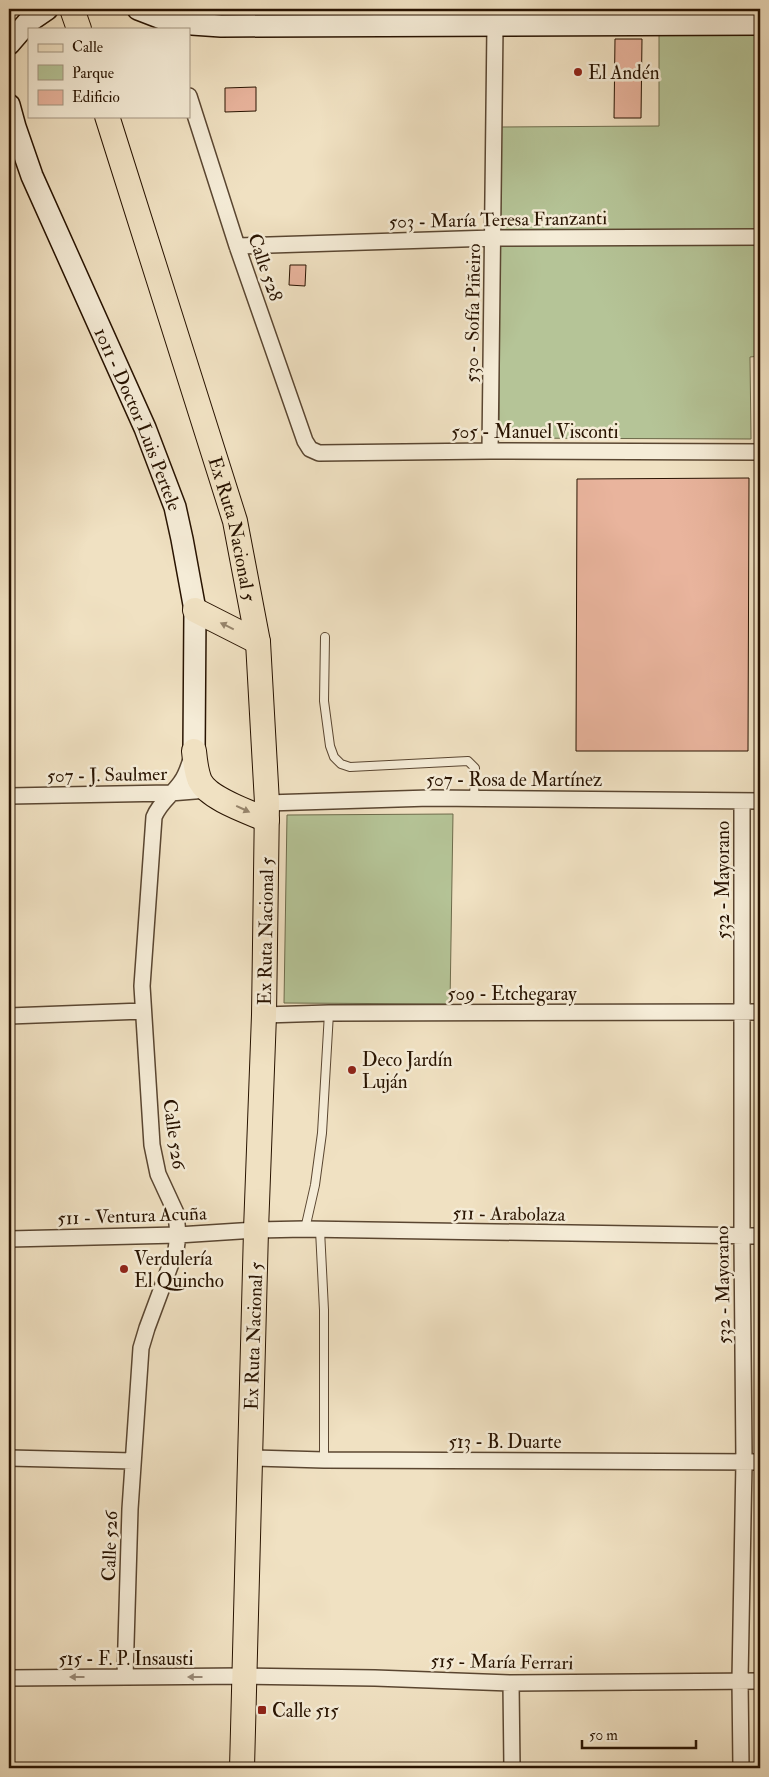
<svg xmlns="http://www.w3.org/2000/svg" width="769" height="1777" font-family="'IM FELL Double Pica',serif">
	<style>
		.green { fill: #b5c497; stroke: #6e6c4c }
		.building { fill: #e9b49d; stroke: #281301 }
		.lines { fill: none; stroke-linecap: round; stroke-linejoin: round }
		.lane-casing { stroke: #5a4631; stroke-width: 10 }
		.street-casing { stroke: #5a4631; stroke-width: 18 }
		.secondary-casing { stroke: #281301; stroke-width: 24 }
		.primary-casing { stroke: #281301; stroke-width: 26 }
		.lane { stroke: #f5ecd7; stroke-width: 8 }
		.street { stroke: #f5ecd7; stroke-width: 15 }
		.secondary { stroke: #f5ecd7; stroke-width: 21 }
		.primary { stroke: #f0e1c2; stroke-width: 24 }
		.oneway { fill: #96846b }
		.oneway2 { fill: #998a77 }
		.poi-dot { fill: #8f2418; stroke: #f5ecd7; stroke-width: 2 }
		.labels { text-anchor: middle; stroke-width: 5; stroke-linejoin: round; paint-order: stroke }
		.poi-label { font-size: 19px; fill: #281301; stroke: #f5ecd7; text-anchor: start }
		.street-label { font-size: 19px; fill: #281301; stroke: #f5ecd7 }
	</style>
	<rect width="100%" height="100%" fill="#f0e1c2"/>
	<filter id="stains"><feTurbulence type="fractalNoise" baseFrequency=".004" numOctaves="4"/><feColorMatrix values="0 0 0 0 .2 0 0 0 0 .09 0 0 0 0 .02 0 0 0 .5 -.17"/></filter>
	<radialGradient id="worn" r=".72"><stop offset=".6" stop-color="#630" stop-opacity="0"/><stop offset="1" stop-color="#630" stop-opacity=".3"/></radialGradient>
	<!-- green -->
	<path class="green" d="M760,34V356L750,357L751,439L499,438L500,127L659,126V35Z
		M453,814L450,1004L284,1003L287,815Z"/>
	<!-- building -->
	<path class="building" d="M615,39H642L641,118H614Z
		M256,87V111L225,112V88Z
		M290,265H306L305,286L289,285Z
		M749,478L748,751H576L577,479Z"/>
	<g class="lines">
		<defs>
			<path id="lane" d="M588,23L589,9
				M557,24L560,9
				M325,637L324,701L330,746L334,757L341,764L350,767L468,761L475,768L474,799
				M305,1229L315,1185L322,1133L329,1013
				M320,1230L324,1310V1460"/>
			<path id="street" d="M189,96L237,246L305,441L310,449L319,453L490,451L760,452
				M237,246L493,238L760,237
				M490,451L495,26
				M9,796L170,793L207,790
				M267,803L430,798L760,801
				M264,1015L329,1013L760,1012
				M9,1016L143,1011
				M9,1239L178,1235L256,1230L305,1229L760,1236
				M9,1458L133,1461
				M250,1458L324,1460L760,1462
				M125,1677L130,1509L141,1348L147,1328L176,1250L178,1235L176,1213L158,1174L152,1145L142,986L154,817C160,802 172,795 181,782C187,774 189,765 192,756
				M9,1678L244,1676L375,1678L511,1683L760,1681
				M511,1683L512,1768
				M741,1768L740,1680L744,1462L742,1236V801"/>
			<g id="secondary">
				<path d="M138,9L164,19L192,24L221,26C401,26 581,25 760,24"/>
				<path d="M9,44L28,22L47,9"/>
				<path id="s1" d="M9,105L15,127L32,176L145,428L175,507L182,539L195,610L194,751"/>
			</g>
			<g id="primary">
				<path d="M72,9L79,29"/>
				<path id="s2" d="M107,116L235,521L258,642L267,803L264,1015L256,1230L242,1768"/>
				<path d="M195,610L258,642"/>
				<path d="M194,751C195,761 196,772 200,781C209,799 249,812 267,820"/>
			</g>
		</defs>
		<!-- lane casing -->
		<use href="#lane" class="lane-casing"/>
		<!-- street casing -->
		<use href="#street" class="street-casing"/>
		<!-- secondary casing -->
		<use href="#secondary" class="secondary-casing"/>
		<!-- primary casing -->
		<use href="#primary" class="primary-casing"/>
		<!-- lane -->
		<use href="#lane" class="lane"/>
		<!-- street -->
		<use href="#street" class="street"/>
		<!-- secondary -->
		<use href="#secondary" class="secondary"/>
		<!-- primary -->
		<use href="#primary" class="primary"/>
	</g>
	<!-- one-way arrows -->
	<defs><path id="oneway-solid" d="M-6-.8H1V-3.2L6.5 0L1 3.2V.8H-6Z" transform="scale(1.25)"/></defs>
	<g class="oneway">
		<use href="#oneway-solid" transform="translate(227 626) rotate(-154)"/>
		<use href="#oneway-solid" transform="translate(243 809) rotate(25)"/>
	</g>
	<g class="oneway2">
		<use href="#oneway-solid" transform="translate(77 1677) rotate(180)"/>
		<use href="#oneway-solid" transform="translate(195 1677) rotate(-180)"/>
	</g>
	<!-- markers -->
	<g class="poi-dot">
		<circle cx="578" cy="72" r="5"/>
		<circle cx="352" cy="1070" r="5"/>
		<circle cx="124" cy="1269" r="5"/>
		<rect x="257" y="1705" width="10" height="10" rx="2.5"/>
	</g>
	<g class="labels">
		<!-- poi labels -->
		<g class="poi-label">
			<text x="588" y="79">El Andén</text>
			<text x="362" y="1066">Deco Jardín<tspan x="362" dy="22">Luján</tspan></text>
			<text x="134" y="1265">Verdulería<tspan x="134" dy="22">El Quincho</tspan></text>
			<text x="272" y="1717">Calle 515</text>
		</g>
		<!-- street labels -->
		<g class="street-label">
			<text transform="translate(498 219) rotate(-1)" y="7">503 - María Teresa Franzanti</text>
			<text transform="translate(266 267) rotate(71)" y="7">Calle 528</text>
			<text transform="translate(472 313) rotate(-89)" y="7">530 - Sofía Piñeiro</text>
			<text dy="7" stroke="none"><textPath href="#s1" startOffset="340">1011 - Doctor Luis Pertele</textPath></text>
			<text x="535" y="438">505 - Manuel Visconti</text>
			<text dy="7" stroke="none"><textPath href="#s2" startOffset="432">Ex Ruta Nacional 5</textPath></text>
			<text transform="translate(107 774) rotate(-1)" y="7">507 - J. Saulmer</text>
			<text x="514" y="786">507 - Rosa de Martínez</text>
			<text transform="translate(722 880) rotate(-90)" y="7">532 - Mayorano</text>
			<text transform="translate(265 931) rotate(-89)" y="7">Ex Ruta Nacional 5</text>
			<text x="512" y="1000">509 - Etchegaray</text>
			<text transform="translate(175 1134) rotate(82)" y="7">Calle 526</text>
			<text transform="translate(509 1213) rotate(1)" y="7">511 - Arabolaza</text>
			<text transform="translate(132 1215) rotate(-2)" y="7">511 - Ventura Acuña</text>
			<text transform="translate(722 1285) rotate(-91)" y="7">532 - Mayorano</text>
			<text transform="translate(253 1336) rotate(-88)" y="7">Ex Ruta Nacional 5</text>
			<text x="505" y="1448">513 - B. Duarte</text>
			<text transform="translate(109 1546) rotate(-88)" y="7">Calle 526</text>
			<text x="126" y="1665">515 - F. P. Insausti</text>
			<text transform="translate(502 1661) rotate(1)" y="7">515 - María Ferrari</text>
		</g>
	</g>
	<!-- margin -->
	<rect width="769" height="1777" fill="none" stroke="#f0e1c2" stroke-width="30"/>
	<rect x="10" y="10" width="749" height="1757" fill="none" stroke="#281301" stroke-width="2.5"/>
	<rect x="15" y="15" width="739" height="1747" fill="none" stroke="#281301"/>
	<!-- legend -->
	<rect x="28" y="28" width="162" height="90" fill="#f5ecd7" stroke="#a39581"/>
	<rect x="38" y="44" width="25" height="8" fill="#f0e1c2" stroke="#a39581"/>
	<text x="72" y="52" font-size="15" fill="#281301">Calle</text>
	<rect x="38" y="65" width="25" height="15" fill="#b5c497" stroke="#a39581"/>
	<text x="72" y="78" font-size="15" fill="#281301">Parque</text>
	<rect x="38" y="90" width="25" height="15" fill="#e9b49d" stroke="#a39581"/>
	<text x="72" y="102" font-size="15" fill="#281301">Edificio</text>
	<!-- scale -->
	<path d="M582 1740v8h114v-8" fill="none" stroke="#281301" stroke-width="2.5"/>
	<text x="589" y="1740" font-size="15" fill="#281301" stroke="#f5ecd7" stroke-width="4" paint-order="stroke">50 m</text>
	<rect width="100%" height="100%" filter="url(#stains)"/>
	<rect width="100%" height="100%" fill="url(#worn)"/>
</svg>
